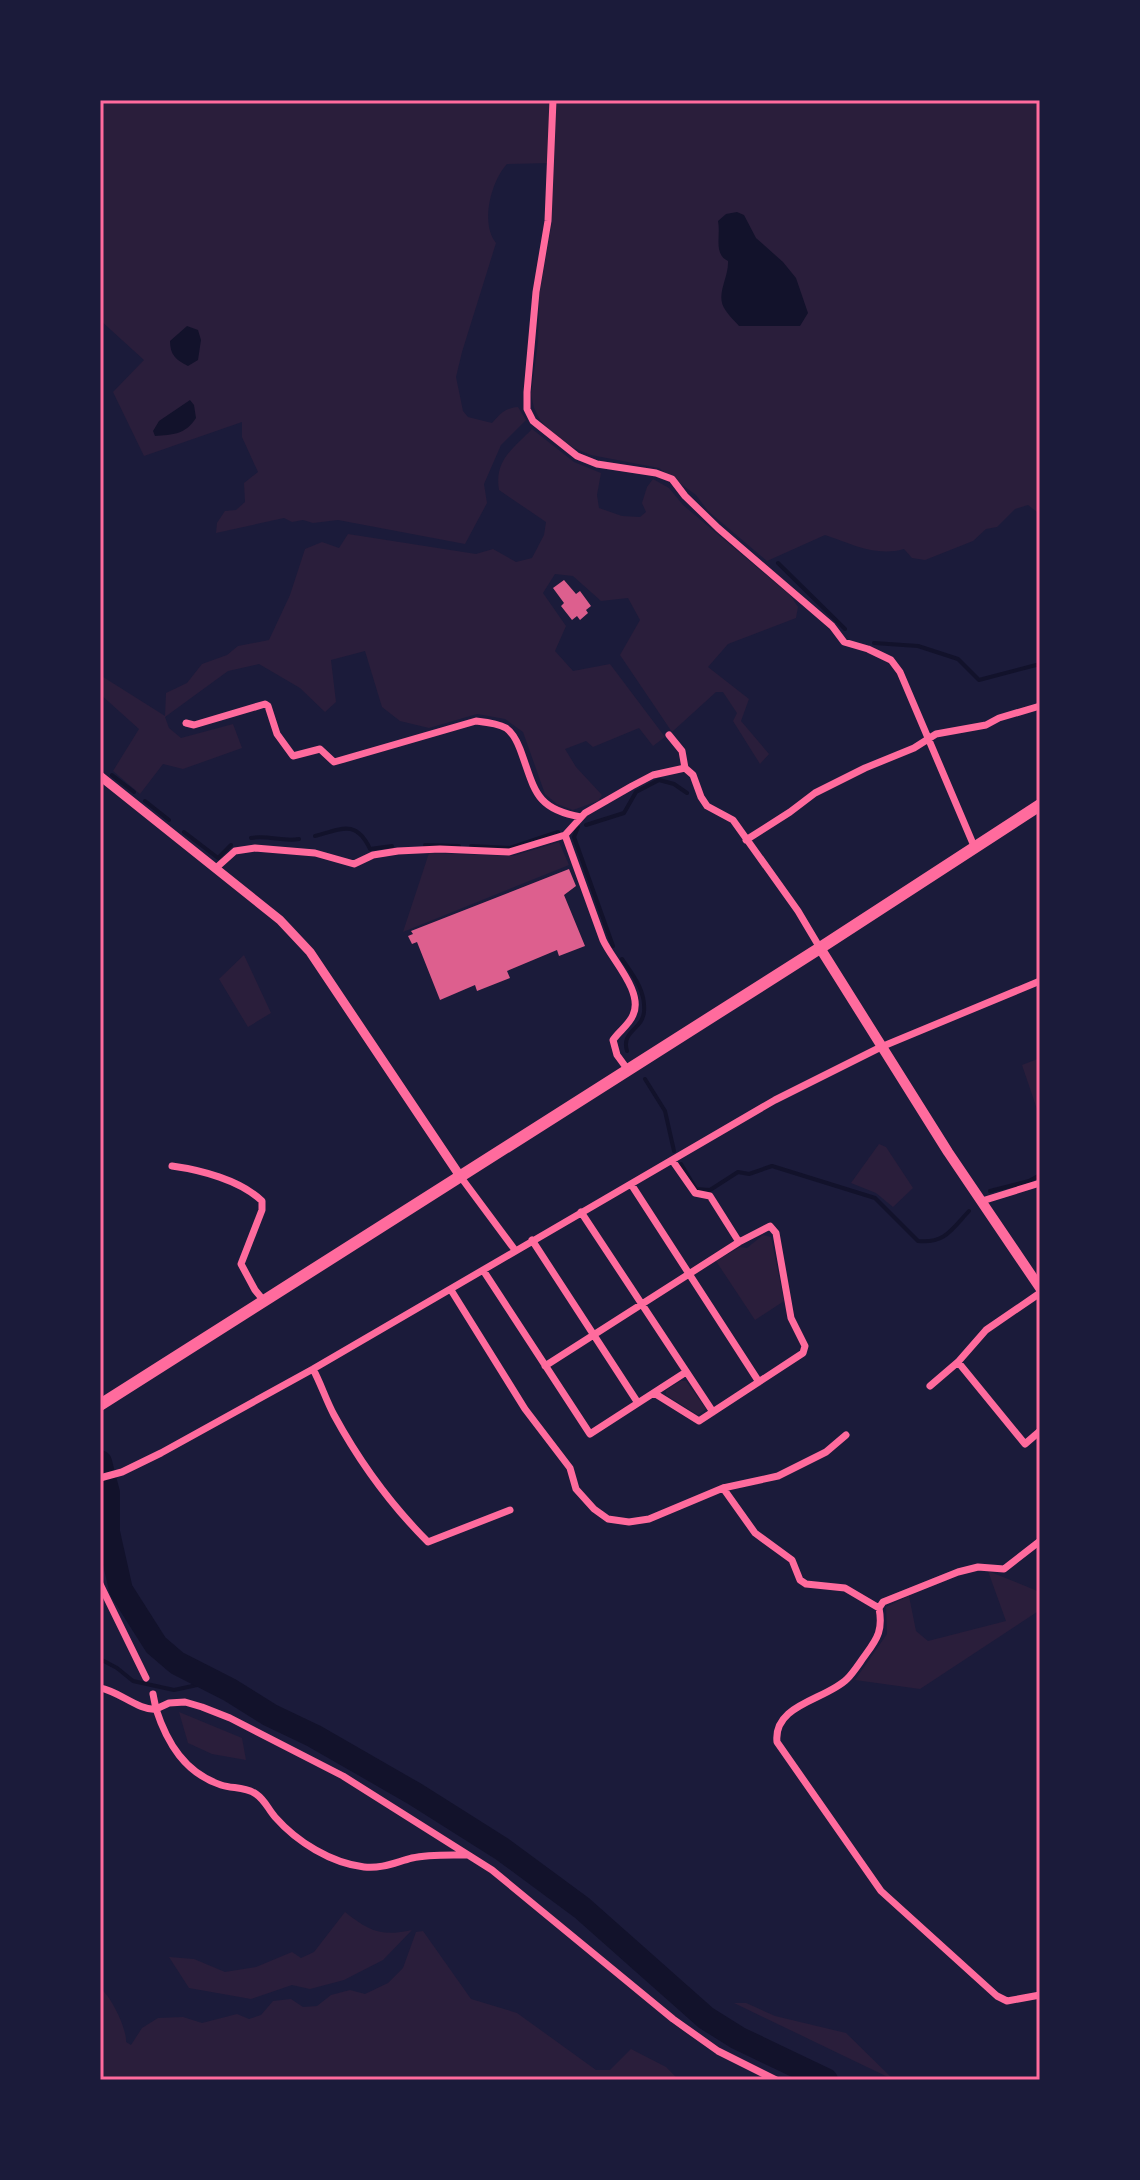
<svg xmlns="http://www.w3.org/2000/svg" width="1140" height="2180" font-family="Bitter,serif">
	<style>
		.green { fill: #2a1e3b }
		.water { fill: #12122b }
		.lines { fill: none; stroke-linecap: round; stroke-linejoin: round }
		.stream { stroke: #12122b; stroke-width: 4 }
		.river { stroke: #12122b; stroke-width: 24 }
		.building { fill: #dd5f8e }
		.minor { stroke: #ff6b9d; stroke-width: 7 }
		.tertiary { stroke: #ff6b9d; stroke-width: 9 }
		.secondary { stroke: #ff6b9d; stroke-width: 10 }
		.trunk { stroke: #ff6b9d; stroke-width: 12 }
		.neatline { fill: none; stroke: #ff6b9d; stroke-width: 3 }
	</style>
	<rect width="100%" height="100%" fill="#1b1b3a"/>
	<!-- green -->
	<path class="green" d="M100,100H1040V520L1037,512L1028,505L1015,509L997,527L986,529L973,541L925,560L912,558L904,549C876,557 852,544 825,535L767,561L708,511L696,495L659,468L591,455L574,448L554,435L540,420L534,408L531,394L538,342L539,296L552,222V163L507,164C491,181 480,224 496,243L462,352L456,377L463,411L468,417L492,423C500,414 505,408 518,407L526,420L501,445L484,484L487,503L465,544L338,520L313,523L303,520L292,522L284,518L216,533L217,523L225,511L236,510L245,502L244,483L258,472L242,437V422L144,456L113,392L144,360L100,320Z
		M532,429L574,462L601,473L597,495L599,508L622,516L640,517L646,512L642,503L647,487L653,479L669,488L683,505L790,595L798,607L796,618L728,644L708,667L749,699L741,721L769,754L760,764L733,721L737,713L723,692H716L672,732L620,655L640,620L628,598L601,601L573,576L555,574L543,593L566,626L555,651L573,671L610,664L665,737L653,746L639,728L593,747L586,741L565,749L576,767L602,795L598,801L573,810L557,804L545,794L523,732L505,719L477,714L429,728L400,721L382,707L365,651L331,660L336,702L325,712L300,688L259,664L228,671L165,717L169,728L181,738L233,724L242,748L183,769L163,764L140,794L113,771L139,729L100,694V675L165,716L166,693L187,683L202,664L227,655L238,646L269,640L290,595L305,549L322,542L339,548L348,534L476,554L493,549L516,562L532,558L544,535L546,522L499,490C494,460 513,449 532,429Z
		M559,842L569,865L403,932L429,853L513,856Z
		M244,955L271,1013L248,1027L219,979Z
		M1040,1058V1118L1022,1065Z
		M879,1144L886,1147L913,1188L893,1207L876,1193L851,1183Z
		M763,1235L771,1237L784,1301L755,1320L716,1261L740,1247L747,1248Z
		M681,1381H686L706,1409L698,1415L666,1395V1390Z
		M988,1571L1040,1592V1610L920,1689L855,1680L887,1634L886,1607L909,1596L916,1631L928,1641L1006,1621Z
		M179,1712L242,1738L246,1760L212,1754L188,1743Z
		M345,1912C369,1931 381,1937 412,1930L383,1960L344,1980L310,1989L292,1985L251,1999L189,1988L169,1957L194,1959L225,1972L256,1967L292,1952L301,1958L314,1952Z
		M423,1931L471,1999L517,2013L596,2070H610L631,2049L666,2067L679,2080H100V1988C111,1996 127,2029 126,2042L131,2045L142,2028L158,2018L183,2017L202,2023L237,2014L249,2019L261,2015L273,2001L291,1999L303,2007L317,2006L331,1995L350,1990L365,1994L388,1983L403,1968L416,1932Z
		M734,2003H746L775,2016L846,2033L894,2080Z"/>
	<!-- water -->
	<path class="water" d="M737,212L744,215L756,238L783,262L796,278L808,313L800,326H739C735,321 730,317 726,311C714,296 729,278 728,261C713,254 721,236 718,221L726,214Z
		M187,326L198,330L201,340L198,360L188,366C176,360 170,355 170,341Z
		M190,400L194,405L196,418C186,434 173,435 155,436L153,431L159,421Z"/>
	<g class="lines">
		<!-- stream -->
		<path class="stream" d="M778,563L845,629
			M874,643L918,646L958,659L979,680L1040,664
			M100,766L101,767
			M112,775L134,792
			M145,801L169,820
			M586,825L624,813L636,792L659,780L674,784L687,793
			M578,827L574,837L613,946
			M184,832L218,858L231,845
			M315,836C341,829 356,819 370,849L392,846
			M251,838C268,835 283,842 299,839
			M425,845L459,846
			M471,846L510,848L558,832
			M622,959C633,975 646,991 644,1012C642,1030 621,1031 627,1051
			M645,1079L665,1111L674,1151
			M681,1164L696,1189L710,1190L738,1172L749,1174L772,1166L875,1198L918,1241C945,1244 952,1229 969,1211
			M990,1191L1029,1181L1040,1175
			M100,1659L117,1668L133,1681L174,1690L211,1682"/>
		<!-- river -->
		<path class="river" d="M100,1462L108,1493V1532L121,1590L156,1645L177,1663L230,1690L270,1715L314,1736L415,1794L502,1849L582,1908L706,2018L738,2038L826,2080"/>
	</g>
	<!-- building -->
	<path class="building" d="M564,580L576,594L580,591L591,606L586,610L588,613L580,620L577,616L572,620L561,606L564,603L553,588Z
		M569,869L576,886L564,895L585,946L559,956L557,950L507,971L510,978L477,991L475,985L440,1000L417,942L412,944L408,936L413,934L411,931Z"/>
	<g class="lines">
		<!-- minor -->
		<path class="minor" d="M553,100L548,221L536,292L527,392V409L533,421L577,456L597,464L656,473L672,479L685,496L718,528L832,626L844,642L868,649L891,660L900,672L974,846
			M186,723L194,725L265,704L268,706L277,734L293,756L320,749L334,762L476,721C485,722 497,723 506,728C513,733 517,741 520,749C535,789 534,809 581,817
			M669,735L682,751L685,768L693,775L701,797L707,806L733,820L798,911L820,948
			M565,835L603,940C612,960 644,992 633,1015C629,1025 619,1031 613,1040L617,1055L628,1070
			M746,840L790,812L815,793L865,768L914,748L936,734L986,725L999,718L1040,706
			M216,868L235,851L255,848L315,853L354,864L373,855L398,851L440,849L509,852L565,835L585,813L632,786L653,775L685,768
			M172,1166C201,1170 240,1180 262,1201V1210L241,1264L255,1290L264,1301
			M460,1176L515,1250
			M631,1184L759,1382
			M982,1201L1040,1183
			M581,1212L713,1412
			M532,1240L638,1403
			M483,1270L590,1434L686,1372
			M451,1290L525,1409L570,1468L576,1489L594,1509L608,1519L629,1522L649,1519L723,1488L778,1476L826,1452L846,1435
			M958,1362L1025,1444L1040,1431
			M545,1366L739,1242L710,1196L695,1193L672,1160
			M313,1369C321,1384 326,1400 334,1415C359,1461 391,1505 428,1542L510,1510
			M930,1386L958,1362L986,1330L1040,1293
			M654,1393L699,1421L803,1353L805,1346L791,1318L776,1233L770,1226L739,1242
			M100,1478L122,1472L161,1453L313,1369L775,1100L881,1047L1040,981
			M723,1488L755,1533L792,1560L800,1580L806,1584L845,1588L879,1608
			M1040,1541L1004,1569L978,1567L958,1572L883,1602L879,1608C883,1629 878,1638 866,1654C860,1662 854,1672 847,1679C826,1700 773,1704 777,1742L881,1891L997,1996L1007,2001L1040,1995
			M100,1584L146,1678
			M100,1688C119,1691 139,1711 156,1709C167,1743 185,1773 221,1785C233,1789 244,1786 256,1794C265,1800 268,1809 275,1817C297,1842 331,1863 364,1867C382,1869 396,1862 412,1858C429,1854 450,1855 467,1855
			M153,1694L156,1709L169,1703L185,1702L202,1707L230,1718L343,1776L492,1870L673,2019L718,2051L776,2080"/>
		<!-- tertiary -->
		<path class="tertiary" d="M100,776L280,920L310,952L460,1176"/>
		<!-- secondary -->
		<path class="secondary" d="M820,948L948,1152L1040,1288"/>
		<!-- trunk -->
		<path class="trunk" d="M100,1405L820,948L1040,805"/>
	</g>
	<!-- border -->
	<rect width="1140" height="2180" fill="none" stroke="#1b1b3a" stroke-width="204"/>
	<rect x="102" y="102" width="936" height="1976" class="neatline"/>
</svg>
